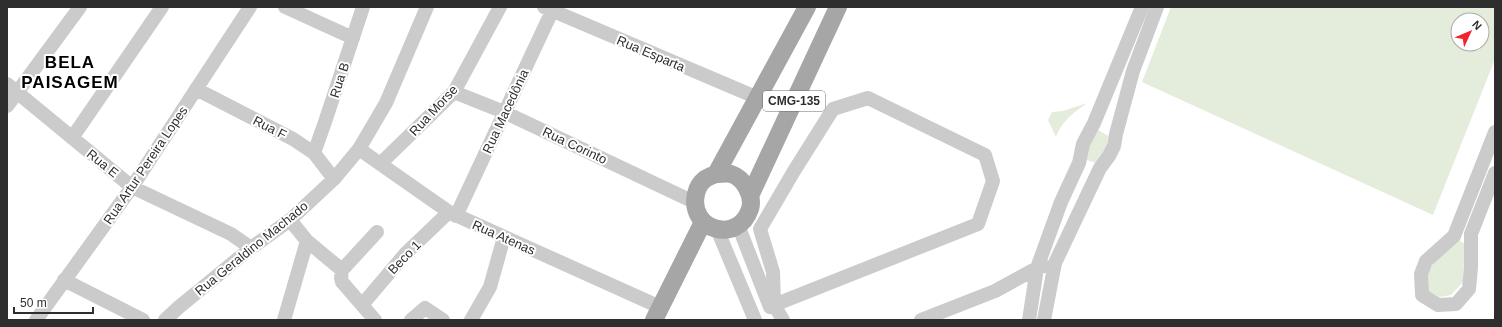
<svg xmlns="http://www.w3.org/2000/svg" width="1502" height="327" font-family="Arial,sans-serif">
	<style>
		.green { fill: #e4eddb; fill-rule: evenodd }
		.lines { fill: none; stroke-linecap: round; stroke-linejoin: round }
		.minor { stroke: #cbcbcb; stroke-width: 14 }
		.major { stroke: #a6a6a6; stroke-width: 18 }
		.labels { text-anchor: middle; stroke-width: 4; stroke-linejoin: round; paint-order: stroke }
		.shield { fill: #fff; stroke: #6d6d6d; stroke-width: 1 }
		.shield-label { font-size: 12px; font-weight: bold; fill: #2e2e2e }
		.street-label { font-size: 13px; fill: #2e2e2e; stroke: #fff }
		.district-label { font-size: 17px; font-weight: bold; letter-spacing: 1px; fill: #000; stroke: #fff }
	</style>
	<rect width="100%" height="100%" fill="#fff"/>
	<!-- green -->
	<path class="green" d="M1171,7H1495V59L1433,215L1142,82ZM1458,20H1482V44H1458Z
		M1087,103C1072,114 1063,120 1056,137L1048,120L1052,112L1063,111Z
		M1095,128L1108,136L1106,151L1096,163L1084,159Z
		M1459,240L1465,244L1463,282L1451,295L1439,297L1428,291L1427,276L1433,263Z"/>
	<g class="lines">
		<!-- minor -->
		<path class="minor" d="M285,7L353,38
			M544,7L758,98
			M7,84L132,187L231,234L251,248
			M196,89L293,139L314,153L334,179
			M454,92L504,112L694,202
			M7,106L80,7
			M1495,132L1454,236L1426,261L1421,274L1422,295L1438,305L1456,304L1469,289L1471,267V234L1495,173
			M72,138L162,7
			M359,149L449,212L660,307
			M314,153L325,122L363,7
			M380,164L454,92L500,7
			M456,216L554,7
			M290,220L307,241L342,270
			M738,225L770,307
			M717,229L755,320
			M64,280L143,320
			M362,305L406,253L449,212
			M774,305L978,224L993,181L985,155L868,98L833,109L794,171L760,229L773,272L774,305L783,320
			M36,320L132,187L250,7
			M165,320L179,307L251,248L290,220L334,179L359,149L386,103L427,7
			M284,320L307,241
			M375,320L342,282L341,278L342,270L377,232
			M411,320L425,308L443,320
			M471,320L490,287L504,237
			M921,320L995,291L1037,268L1044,266
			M1029,320L1037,268L1061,202L1079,163L1083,144L1094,123L1142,7
			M1044,320L1055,263L1100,168L1109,156L1114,146L1116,134L1133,71L1157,7"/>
		<!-- major -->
		<path class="major" d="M716,174C721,174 727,173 731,174C744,178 754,196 750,209C738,245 688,230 696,194C697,189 700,183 705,179C708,177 713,175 716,174L807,7
			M750,196L838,7
			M654,320L703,222"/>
	</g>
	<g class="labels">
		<!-- shield labels -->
		<rect class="shield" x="763" y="91" width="62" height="20" rx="3"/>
		<g class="shield-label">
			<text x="794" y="105">CMG-135</text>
		</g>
		<!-- street labels -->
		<g class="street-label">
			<text transform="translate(651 53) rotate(23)" y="5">Rua Esparta</text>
			<text transform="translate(339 80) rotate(-72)" y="5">Rua B</text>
			<text transform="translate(433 110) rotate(-47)" y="5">Rua Morse</text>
			<text transform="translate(505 111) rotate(-65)" y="5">Rua Macedônia</text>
			<text transform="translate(270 127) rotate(27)" y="5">Rua F</text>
			<text transform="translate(575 145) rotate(25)" y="5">Rua Corinto</text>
			<text transform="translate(103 163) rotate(39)" y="5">Rua E</text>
			<text transform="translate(145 165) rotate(-56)" y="5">Rua Artur Pereira Lopes</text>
			<text transform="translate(504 237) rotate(24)" y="5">Rua Atenas</text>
			<text transform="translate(251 248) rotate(-39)" y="5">Rua Geraldino Machado</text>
			<text transform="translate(404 257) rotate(-46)" y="5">Beco 1</text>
		</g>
		<!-- district labels -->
		<g class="district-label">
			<text x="70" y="68">BELA<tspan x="70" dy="20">PAISAGEM</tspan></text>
		</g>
	</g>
	<!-- border -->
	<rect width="1502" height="327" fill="none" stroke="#2e2e2e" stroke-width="16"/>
	<!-- north arrow -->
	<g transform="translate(1470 32) rotate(46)"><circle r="19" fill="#ffffff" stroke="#ababab"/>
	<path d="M0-3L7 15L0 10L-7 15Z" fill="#f5212d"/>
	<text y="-6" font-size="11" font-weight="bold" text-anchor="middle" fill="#2e2e2e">N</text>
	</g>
	<!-- scale -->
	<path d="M14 307v6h79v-6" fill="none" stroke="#2e2e2e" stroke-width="2"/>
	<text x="20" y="307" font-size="12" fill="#2e2e2e" stroke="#ffffff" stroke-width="3" paint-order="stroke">50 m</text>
</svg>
